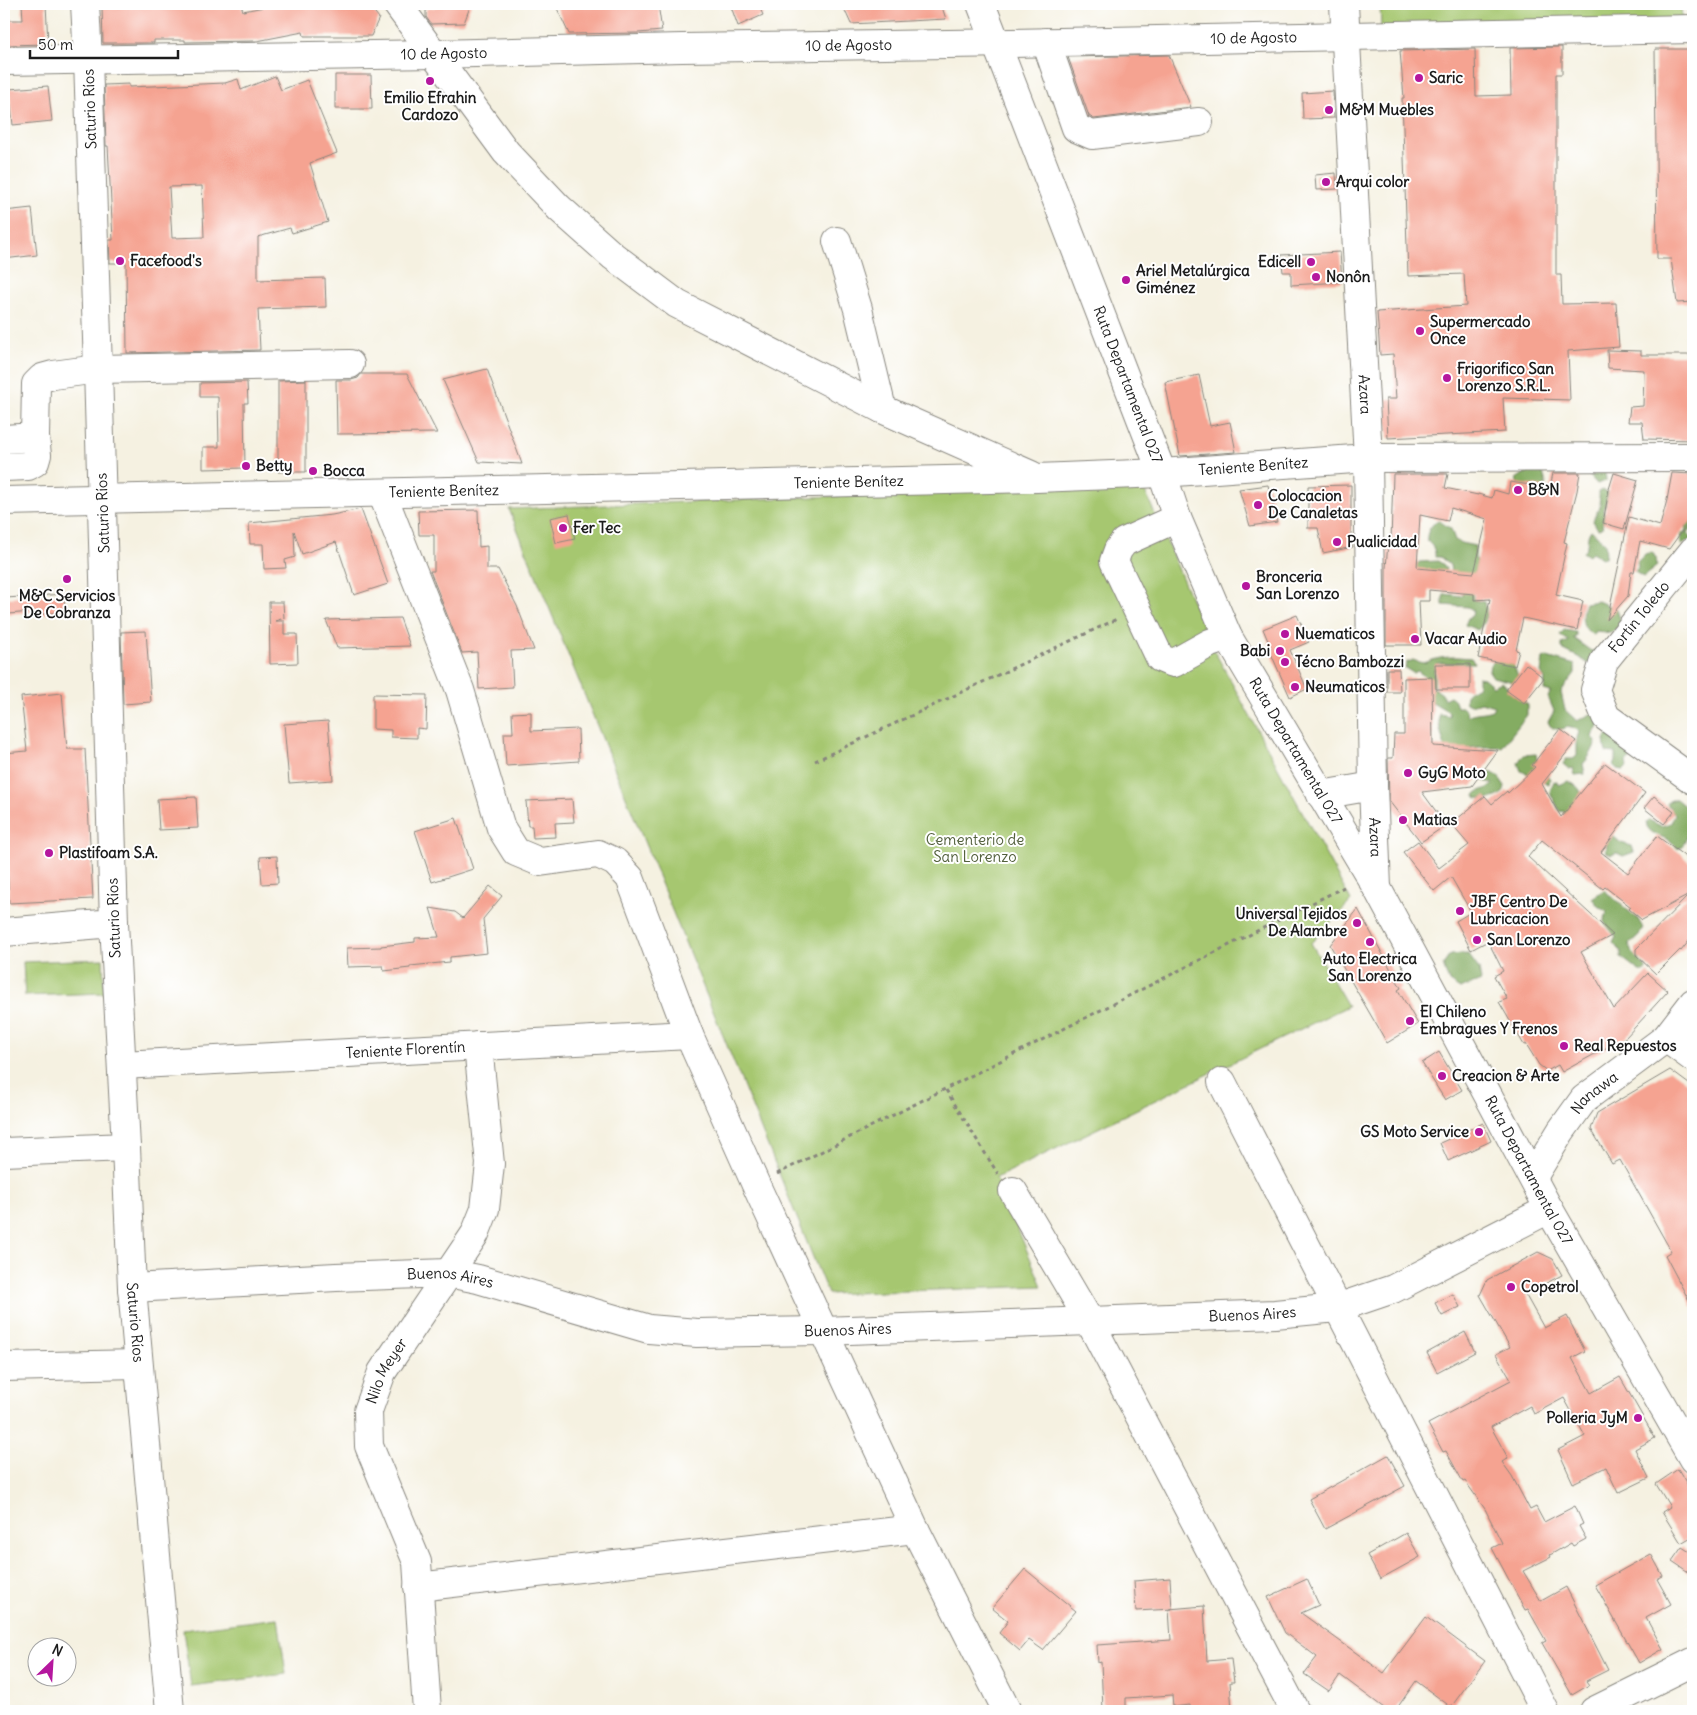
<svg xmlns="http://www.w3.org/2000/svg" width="1697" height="1715" font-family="Delius,sans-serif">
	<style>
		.green { fill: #a6c76f; stroke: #617246 }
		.forest { fill: #84ac62; stroke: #50643f }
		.building { fill: #f5a391; fill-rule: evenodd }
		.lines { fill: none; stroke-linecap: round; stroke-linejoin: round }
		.minor-casing { stroke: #88867e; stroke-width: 30 }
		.major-casing { stroke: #88867e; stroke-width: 30 }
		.path { stroke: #88867e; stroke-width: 3; stroke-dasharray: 4 4; stroke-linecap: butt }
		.minor { stroke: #fff; stroke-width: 28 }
		.major { stroke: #fff; stroke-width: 28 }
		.poi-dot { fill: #b5179e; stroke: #fff; stroke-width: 2 }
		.labels { text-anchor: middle; stroke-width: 4; stroke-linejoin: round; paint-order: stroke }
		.street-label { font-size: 15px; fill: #1c1c1c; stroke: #fff }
		.poi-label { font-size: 15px; font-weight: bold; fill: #1c1c1c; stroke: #fff; text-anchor: start }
		.park-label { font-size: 15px; fill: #53603d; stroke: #fff }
	</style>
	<rect width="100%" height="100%" fill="#fff"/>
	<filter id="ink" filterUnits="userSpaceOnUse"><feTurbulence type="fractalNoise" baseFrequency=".02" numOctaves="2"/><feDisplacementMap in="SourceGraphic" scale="10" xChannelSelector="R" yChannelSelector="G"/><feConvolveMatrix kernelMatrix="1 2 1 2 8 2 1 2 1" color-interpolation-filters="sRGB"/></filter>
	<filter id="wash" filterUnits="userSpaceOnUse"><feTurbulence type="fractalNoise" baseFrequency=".0096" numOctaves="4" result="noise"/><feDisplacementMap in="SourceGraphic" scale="20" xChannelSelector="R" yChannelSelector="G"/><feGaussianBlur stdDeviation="1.12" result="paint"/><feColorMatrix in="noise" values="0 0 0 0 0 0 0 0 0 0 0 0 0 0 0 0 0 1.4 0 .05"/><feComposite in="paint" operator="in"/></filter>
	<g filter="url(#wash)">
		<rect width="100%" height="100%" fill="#f5f1e1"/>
		<!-- green -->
		<path class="green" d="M1380,4H1681L1682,21L1381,28Z
			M1142,484L1210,643L1351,901L1311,943L1348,1006L996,1178L1042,1286L828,1294L509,509Z
			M103,959L104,993L25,996L23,962Z
			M278,1618L286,1674L191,1686L183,1630Z"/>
		<!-- forest -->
		<path class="forest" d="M1581,466L1605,469L1606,481L1597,484Z
			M1534,470L1543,473L1546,483L1543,489L1518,485L1516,479L1522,475Z
			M1602,490L1608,492L1605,506L1603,509L1604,514L1602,528L1598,529L1593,521C1598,505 1603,513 1598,492Z
			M1438,520L1451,529L1455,540L1461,543L1475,546V558L1478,562L1481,574L1451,573L1450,565L1440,557H1435C1436,550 1432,545 1427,541C1426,532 1431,525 1438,520Z
			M1693,521V530L1689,531L1687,534L1692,539L1682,545L1680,541L1682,533L1685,532L1686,527Z
			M1591,530L1605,543L1606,556L1602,558L1592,552L1589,555L1583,553L1587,546L1588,535Z
			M1652,552L1656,558L1657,566L1643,577L1635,572L1638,567L1637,562L1645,554Z
			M1438,561L1444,565L1446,569L1441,579L1415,571V567L1419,562Z
			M1465,586L1472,588L1473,600L1485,602C1488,611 1485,624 1478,630L1465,625L1468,618L1472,616L1473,610L1468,607L1443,605V597L1445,594L1462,596Z
			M1598,601L1617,610L1622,624L1611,633L1596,631L1594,635C1581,630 1580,614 1585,603Z
			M1564,630L1576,632V637L1573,638L1591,651L1596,650L1590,665L1578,657L1562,649V644L1569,641L1560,635Z
			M1457,657L1471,658L1474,661L1475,663H1437L1434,670V686H1432L1431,682L1418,671L1413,673L1405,668L1406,663L1413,660C1425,665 1425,662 1436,659C1443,657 1450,657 1457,657Z
			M1547,657L1575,665V673L1561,692L1565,710L1577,721L1595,712L1601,721L1592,736L1596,742C1593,750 1589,758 1583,764L1585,774L1575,775L1573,768L1569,769L1563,764L1566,759H1573L1577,756V738L1579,732L1576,729L1567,727C1562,730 1556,730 1551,727L1548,722L1554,711L1548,697L1551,692L1544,690L1545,679L1541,673L1543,659Z
			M1497,659L1512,662L1519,678L1513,682L1493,677L1489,671L1490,665Z
			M1478,677L1484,678L1493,686L1502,682L1527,705V715L1502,747H1475L1450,752L1445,750C1443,736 1438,729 1439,714L1450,716L1449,712L1429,700L1421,691L1434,688L1442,694L1444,699L1450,696L1454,699L1457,707H1462L1466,711L1467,716C1474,712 1484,713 1492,710L1494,706L1481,702L1470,705L1466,703C1463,693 1471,690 1478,686Z
			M1612,731L1624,743L1632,757L1626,762L1627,767L1624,770L1617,769L1613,765L1616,760V753L1606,752C1603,743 1604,737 1612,731Z
			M1536,754L1538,764L1550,779L1549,784L1521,771L1518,763L1523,755Z
			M1489,771L1498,776L1505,786C1503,800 1487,799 1477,798L1475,795C1481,788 1487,791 1493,784L1482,780L1483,774Z
			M1554,781L1557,782L1558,785L1568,781C1579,787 1580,788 1583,799L1566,820L1563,811L1560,812L1550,792Z
			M1676,799L1693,813V829C1685,835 1687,844 1678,849C1675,846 1672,843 1668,840C1660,835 1648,834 1646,823L1649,820L1661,826L1671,823L1675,814L1667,804L1669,801Z
			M1614,837L1621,843L1632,846L1634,852L1623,856L1617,853L1611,855L1606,852L1607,843Z
			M1604,890L1638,919L1643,928L1640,934L1629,944L1631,951L1647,969L1642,973L1621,957V951L1613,943L1616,937L1604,922L1607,912L1599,907L1592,898Z
			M1468,954L1479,969L1481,981L1460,989L1449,982L1443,965L1450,955Z"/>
		<g id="blocks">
			<!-- building -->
			<path class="building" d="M22,4H46L48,44L4,45V20H23Z
				M106,4H241L243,11L280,4H368L379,18L371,36H304L303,32L257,41L185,42V40H154V43H103L102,7H106Z
				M440,4H471L464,23L431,24L426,17V9L441,6Z
				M555,4H658L662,31L638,33L569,34Z
				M730,4H758L763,15L738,26Z
				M842,4H941L946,19L851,24Z
				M1562,47V74H1556V275H1561L1562,304L1616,303L1619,347L1568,351L1570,400L1503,398L1505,432L1388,438L1386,399H1396L1393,354L1380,355L1377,312L1466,306L1464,274L1408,276L1402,98H1404L1400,51L1475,49L1476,96L1511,95L1510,48Z
				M1655,49H1693V302L1677,303L1671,259H1657Z
				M1169,55L1191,107L1094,119L1089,116L1068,57Z
				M335,75H371L372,109H335Z
				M275,76L281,90L307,80L337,153L310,163L328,222L292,233L290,228L258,237V280L325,278L326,307L258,309L260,350L127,353L126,263H110L109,240H113L108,146H106L104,85L129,84V87L225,83L238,79L241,90ZM202,186L204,237L172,238L169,187Z
				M48,86L52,121L13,125L9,89Z
				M1333,91L1334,118L1303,119L1302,93Z
				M1336,173L1337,189L1316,190L1315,175Z
				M32,208L37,255L4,259V211Z
				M1340,252L1342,282L1291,285V272H1283L1281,255Z
				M1607,350L1641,351V355H1693V440L1644,439L1642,422H1628L1630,407L1643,406L1644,370L1608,368Z
				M487,369L522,464L479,462L443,380Z
				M361,374H407L437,433L337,434L336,380H351L358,378Z
				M1199,375L1210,426L1230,422L1236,452L1180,456L1165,382Z
				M306,380V472H278V381Z
				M247,382L248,403H244L245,468L203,469V447H219L218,397H200V383Z
				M1553,473H1580L1577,491L1564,542L1567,543L1556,595L1583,601L1577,630L1523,618L1516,650L1519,651L1515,666L1478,658L1490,599L1474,600V594L1429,590V601H1419L1421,645H1386V568L1388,542H1391L1393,474H1448L1445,488L1478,495V494L1492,498L1494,490L1508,494L1510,482L1550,488ZM1451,508L1487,519L1474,573L1417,568L1420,515L1448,521Z
				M1614,473L1638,480L1624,529L1603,523L1609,489Z
				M1672,473L1693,474V520L1685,527L1669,549L1640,541L1634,572H1631L1628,596L1607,620L1629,517L1660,526L1667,500Z
				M1268,485L1277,522L1250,526L1239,489Z
				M1351,485V538L1353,547L1323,553L1318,528H1308V486Z
				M361,509L388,584L354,595L336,542L302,554L294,531L295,557L285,560L286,568L264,569L263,544H250L249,523L332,515Z
				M478,510L479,547L487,546V569H498L517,606L534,650L511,651L513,687L479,689L477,652L462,653L430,571H434V535H419L418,511Z
				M569,514L575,539L556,543L550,518Z
				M64,594L65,612L41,614V611L9,614L6,598Z
				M269,602H283L284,618L275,621H284V634H297L298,663L270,664Z
				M1297,615L1309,642L1290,650L1307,689L1290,697L1269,649L1271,648L1263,629Z
				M400,618L410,646L337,648L326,620Z
				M146,631L151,702L123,704L121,632Z
				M1435,664H1470V689H1436Z
				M1526,664L1544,678L1524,703L1506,690Z
				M1387,669H1399L1400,692H1387Z
				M1432,677L1433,746L1498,750L1472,786L1422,792L1446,825L1421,842L1389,801L1388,758H1393L1394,734H1404V678Z
				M62,693L67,749H85L93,899L9,903L4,807V753L27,751L21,697Z
				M373,694L427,695L426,729L417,728V738L391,737V730L373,729Z
				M531,712V731L578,729L579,761L506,766L504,733H513L512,713Z
				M328,721L333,780L289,783L284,724Z
				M1560,729L1576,741L1542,784L1561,817L1605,763L1645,793L1601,852L1628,873L1657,836L1683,855L1693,866V936L1681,951L1680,950L1656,974L1636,955V949L1689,895L1642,920L1629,909L1631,907L1605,887L1603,889L1542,840L1528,857L1613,935L1581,952L1614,1009L1648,973L1668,991L1626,1037L1562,1072L1558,1065L1547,1071L1539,1065L1526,1044L1524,1045L1499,1002L1507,999L1494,976L1503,971L1488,941L1471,950L1456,921L1471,912L1451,877L1434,891L1403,852L1418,841L1439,868L1469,845L1451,824L1485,796L1492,804L1507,791L1508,793L1535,767L1532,765Z
				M1654,796L1674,812L1664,824L1644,808Z
				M196,797L198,828L159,830L157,799Z
				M572,799L574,822L555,823L556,837L533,838L532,826H528L526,801Z
				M456,818L473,869L432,882L415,831Z
				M277,856L278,883L262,884L260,857Z
				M490,886L502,896L483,919L487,953L450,957V962L410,966V968L384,971L383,966L348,967L347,948L381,947V946L415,942V938L439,937L430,908L455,912L463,918Z
				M1358,909L1401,988L1398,990L1418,1024L1387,1043L1330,945Z
				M1439,1052L1462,1090L1445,1100L1422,1063Z
				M1670,1070L1693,1087V1308L1665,1255L1671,1251L1620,1160L1612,1164L1591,1129L1597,1113Z
				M1483,1123L1491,1141L1448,1161L1440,1143Z
				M1538,1252L1553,1259L1562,1275L1525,1294L1544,1328L1567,1316L1585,1351L1572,1358L1591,1393L1620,1377L1655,1438L1635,1449L1649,1478L1618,1493L1606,1467L1573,1483L1558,1450L1585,1436L1564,1398L1534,1414L1530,1406L1491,1427L1508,1458L1502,1462L1512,1476L1530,1510L1536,1507L1544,1522L1575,1506L1583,1524L1579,1526L1586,1539L1573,1546L1571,1543L1550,1555L1551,1557L1523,1571L1541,1601L1566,1587L1608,1670L1586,1681L1589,1685L1572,1695L1542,1643L1546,1641L1528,1609L1525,1610L1492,1548L1502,1543L1485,1509L1465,1481L1463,1482L1446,1451L1443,1452L1428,1424L1511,1380L1496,1354L1510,1347L1480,1295L1487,1280Z
				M1453,1294L1460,1307L1442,1316L1435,1303Z
				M1465,1332L1475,1352L1437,1372L1427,1353Z
				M1388,1455L1405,1486L1325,1529L1309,1499Z
				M1678,1469L1693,1494V1536L1681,1543L1662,1512L1670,1507L1656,1484Z
				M1406,1533L1420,1557L1380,1579L1367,1555Z
				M1682,1547L1693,1554V1575L1672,1561Z
				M1651,1554L1663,1576L1657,1579L1671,1604L1646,1618L1663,1649L1639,1663L1595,1585Z
				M1025,1569L1076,1611L1043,1650L1029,1640L1020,1651L999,1633L1008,1621L992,1608Z
				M1170,1578L1172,1609L1136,1611L1134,1581Z
				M1307,1579L1319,1605L1301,1613L1384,1673L1426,1617L1485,1661L1451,1707L1416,1681L1395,1711H1388L1340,1675L1329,1691L1304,1674L1317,1657L1285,1633L1268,1597Z
				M1204,1606L1207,1661L1231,1659L1234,1682H1230L1232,1711H1190V1705L1173,1707L1172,1695L1126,1698V1711H1103L1101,1662L1098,1663L1097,1645L1171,1640L1169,1609Z"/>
		</g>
	</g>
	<g filter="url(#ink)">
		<use href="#blocks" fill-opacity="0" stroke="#88867e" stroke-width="1"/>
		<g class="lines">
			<defs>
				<g id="minor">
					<path d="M397,4L506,152L559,208L613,256L677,304L882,409L1031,475"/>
					<path id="s1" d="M1344,4L1368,458L1373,786L1377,888"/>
					<path d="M1046,42L1076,128L1092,135L1199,122"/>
					<path id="s2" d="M4,61L435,54L682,48L1012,43L1693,29"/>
					<path d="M837,241L858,309L882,409"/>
					<path d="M4,439L35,437"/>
					<path d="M4,467L28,466L35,462L37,455L35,437L36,384L42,378L53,375L98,369L350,364"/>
					<path d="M382,493L460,690L501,828L516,852L540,862L598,854L615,862L630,878L689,1035L756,1185L915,1529L1007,1711"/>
					<path id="s3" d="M4,501L1037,478L1162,473L1368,458L1693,457"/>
					<path d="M1177,518L1124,542L1118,550L1114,561L1160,658L1167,661L1174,663L1210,643L1228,637"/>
					<path d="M1693,551L1604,661L1595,690L1606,717L1693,780"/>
					<path d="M1321,795L1373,786"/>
					<path id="s4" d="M114,923L126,1147L132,1288L170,1711"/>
					<path d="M1666,1038L1693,1058"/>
					<path id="s5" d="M122,1065L689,1035"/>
					<path d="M1222,1082L1545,1711"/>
					<path d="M4,1152L126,1147"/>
					<path id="s6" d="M1533,1177L1561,1131L1584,1099L1666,1038L1693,1003"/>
					<path d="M1013,1191L1089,1320L1295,1711"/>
					<path id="s7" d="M132,1288L336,1277L448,1273L478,1279L649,1329L697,1333L823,1331L1275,1314L1337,1308L1393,1289L1549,1209"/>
					<path d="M4,1367L138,1364"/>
					<path d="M418,1587L915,1529"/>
					<path id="s8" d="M427,1711L417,1562L369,1446L368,1411L382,1372L475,1234L485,1209L490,1164L478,1046"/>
					<path d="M1594,1711L1693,1662"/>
				</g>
				<g id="major">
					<path id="s9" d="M981,4L1162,473L1177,518L1228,637L1377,888L1549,1209L1693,1459"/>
					<path d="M4,932L114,923L98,369L88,59L85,4"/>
				</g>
			</defs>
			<!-- minor casing -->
			<use href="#minor" class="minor-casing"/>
			<!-- major casing -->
			<use href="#major" class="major-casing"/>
			<!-- path -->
			<path class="path" d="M815,761L1117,619
				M946,1090L998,1174
				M777,1174L1344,887"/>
			<!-- minor -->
			<use href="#minor" class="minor"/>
			<!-- major -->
			<use href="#major" class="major"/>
		</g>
	</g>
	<!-- markers -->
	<g class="poi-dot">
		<circle cx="1419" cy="78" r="5"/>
		<circle cx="430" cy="81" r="5"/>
		<circle cx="1329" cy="110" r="5"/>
		<circle cx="1326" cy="182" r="5"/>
		<circle cx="120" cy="261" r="5"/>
		<circle cx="1311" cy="262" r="5"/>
		<circle cx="1316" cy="277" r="5"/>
		<circle cx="1126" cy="280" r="5"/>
		<circle cx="1420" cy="331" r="5"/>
		<circle cx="1447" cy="378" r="5"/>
		<circle cx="246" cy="466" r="5"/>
		<circle cx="313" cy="471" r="5"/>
		<circle cx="1518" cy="490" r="5"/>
		<circle cx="1258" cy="505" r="5"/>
		<circle cx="563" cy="528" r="5"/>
		<circle cx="1337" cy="542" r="5"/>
		<circle cx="67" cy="579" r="5"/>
		<circle cx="1246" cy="586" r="5"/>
		<circle cx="1285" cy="634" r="5"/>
		<circle cx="1415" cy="639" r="5"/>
		<circle cx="1280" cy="651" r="5"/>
		<circle cx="1285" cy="662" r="5"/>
		<circle cx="1295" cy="687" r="5"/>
		<circle cx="1408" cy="773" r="5"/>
		<circle cx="1403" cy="820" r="5"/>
		<circle cx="49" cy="853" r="5"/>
		<circle cx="1460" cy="911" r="5"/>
		<circle cx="1357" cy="923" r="5"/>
		<circle cx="1477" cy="940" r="5"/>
		<circle cx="1370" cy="942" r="5"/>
		<circle cx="1410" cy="1021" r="5"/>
		<circle cx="1564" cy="1046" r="5"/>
		<circle cx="1442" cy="1076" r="5"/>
		<circle cx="1479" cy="1132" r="5"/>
		<circle cx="1511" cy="1287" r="5"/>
		<circle cx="1638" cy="1418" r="5"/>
	</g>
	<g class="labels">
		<!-- street labels -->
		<g class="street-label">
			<text dy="5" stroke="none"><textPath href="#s2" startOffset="1250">10 de Agosto</textPath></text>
			<text dy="5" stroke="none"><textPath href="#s2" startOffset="845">10 de Agosto</textPath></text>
			<text dy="5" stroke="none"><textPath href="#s2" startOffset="440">10 de Agosto</textPath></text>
			<text transform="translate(90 109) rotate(-92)" y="5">Saturio Ríos</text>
			<text dy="5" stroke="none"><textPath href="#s9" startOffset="408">Ruta Departamental 027</textPath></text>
			<text dy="5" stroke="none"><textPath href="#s1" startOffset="391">Azara</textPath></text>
			<text dy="5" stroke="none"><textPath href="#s3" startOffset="1250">Teniente Benítez</textPath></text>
			<text dy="5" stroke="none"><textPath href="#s3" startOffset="845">Teniente Benítez</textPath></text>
			<text dy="5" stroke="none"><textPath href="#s3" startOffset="440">Teniente Benítez</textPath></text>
			<text transform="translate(103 513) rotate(-92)" y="5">Saturio Ríos</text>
			<text transform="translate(1639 617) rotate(-51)" y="5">Fortin Toledo</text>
			<text dy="5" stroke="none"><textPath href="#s9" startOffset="812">Ruta Departamental 027</textPath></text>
			<text dy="5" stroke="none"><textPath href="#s1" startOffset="834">Azara</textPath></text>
			<text transform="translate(114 918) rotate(-92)" y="5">Saturio Ríos</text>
			<text dy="5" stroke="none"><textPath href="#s5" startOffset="284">Teniente Florentín</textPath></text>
			<text dy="5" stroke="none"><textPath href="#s6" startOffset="105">Nanawa</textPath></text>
			<text dy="5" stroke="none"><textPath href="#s9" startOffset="1292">Ruta Departamental 027</textPath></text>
			<text dy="5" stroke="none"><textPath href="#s7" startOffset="319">Buenos Aires</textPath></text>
			<text dy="5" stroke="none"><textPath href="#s7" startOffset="1129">Buenos Aires</textPath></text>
			<text dy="5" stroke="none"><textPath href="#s4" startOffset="400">Saturio Ríos</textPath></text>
			<text dy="5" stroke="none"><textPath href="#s7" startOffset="724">Buenos Aires</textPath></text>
			<text dy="5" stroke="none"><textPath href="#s8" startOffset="354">Nilo Meyer</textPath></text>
		</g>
		<!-- poi labels -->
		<g class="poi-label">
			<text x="1429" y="83">Saric</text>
			<text x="430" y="103" text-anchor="middle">Emilio Efrahin<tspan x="430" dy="17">Cardozo</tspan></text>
			<text x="1339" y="115">M&amp;M Muebles</text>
			<text x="1336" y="187">Arqui color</text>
			<text x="130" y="266">Facefood's</text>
			<text x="1301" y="267" text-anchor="end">Edicell</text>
			<text x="1136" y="276">Ariel Metalúrgica<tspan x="1136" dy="17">Giménez</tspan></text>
			<text x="1326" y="282">Nonôn</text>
			<text x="1430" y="327">Supermercado<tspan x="1430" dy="17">Once</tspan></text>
			<text x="1457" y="374">Frigorifico San<tspan x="1457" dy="17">Lorenzo S.R.L.</tspan></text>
			<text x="256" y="471">Betty</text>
			<text x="323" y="476">Bocca</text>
			<text x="1528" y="495">B&amp;N</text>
			<text x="1268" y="501">Colocacion<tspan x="1268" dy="17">De Canaletas</tspan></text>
			<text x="573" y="533">Fer Tec</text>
			<text x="1347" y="547">Pualicidad</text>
			<text x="1256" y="582">Bronceria<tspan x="1256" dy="17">San Lorenzo</tspan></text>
			<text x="67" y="601" text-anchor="middle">M&amp;C Servicios<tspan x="67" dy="17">De Cobranza</tspan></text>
			<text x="1295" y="639">Nuematicos</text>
			<text x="1425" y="644">Vacar Audio</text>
			<text x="1270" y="656" text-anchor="end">Babi</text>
			<text x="1295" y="667">Técno Bambozzi</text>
			<text x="1305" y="692">Neumaticos</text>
			<text x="1418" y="778">GyG Moto</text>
			<text x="1413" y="825">Matias</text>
			<text x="59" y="858">Plastifoam S.A.</text>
			<text x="1470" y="907">JBF Centro De<tspan x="1470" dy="17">Lubricacion</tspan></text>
			<text x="1347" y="919" text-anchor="end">Universal Tejidos<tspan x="1347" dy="17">De Alambre</tspan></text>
			<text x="1487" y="945">San Lorenzo</text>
			<text x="1370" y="964" text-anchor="middle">Auto Electrica<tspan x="1370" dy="17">San Lorenzo</tspan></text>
			<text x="1420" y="1017">El Chileno<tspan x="1420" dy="17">Embragues Y Frenos</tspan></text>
			<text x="1574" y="1051">Real Repuestos</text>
			<text x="1452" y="1081">Creacion &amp; Arte</text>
			<text x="1469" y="1137" text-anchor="end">GS Moto Service</text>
			<text x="1521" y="1292">Copetrol</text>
			<text x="1628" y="1423" text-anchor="end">Polleria JyM</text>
		</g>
		<!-- park labels -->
		<g class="park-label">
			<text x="975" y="845">Cementerio de<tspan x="975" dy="17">San Lorenzo</tspan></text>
		</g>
	</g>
	<!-- margin -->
	<rect width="1697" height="1715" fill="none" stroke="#fff" stroke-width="20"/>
	<!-- north arrow -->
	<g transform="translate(52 1662) rotate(25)"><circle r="24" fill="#ffffff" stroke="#a4a4a4"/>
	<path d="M0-4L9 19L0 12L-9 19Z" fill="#b5179e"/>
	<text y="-8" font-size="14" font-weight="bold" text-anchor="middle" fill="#1c1c1c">N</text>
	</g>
	<!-- scale -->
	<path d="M30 50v8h148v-8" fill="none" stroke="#1c1c1c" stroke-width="2.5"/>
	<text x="38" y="50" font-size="15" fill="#1c1c1c" stroke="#ffffff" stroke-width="4" paint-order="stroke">50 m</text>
</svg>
